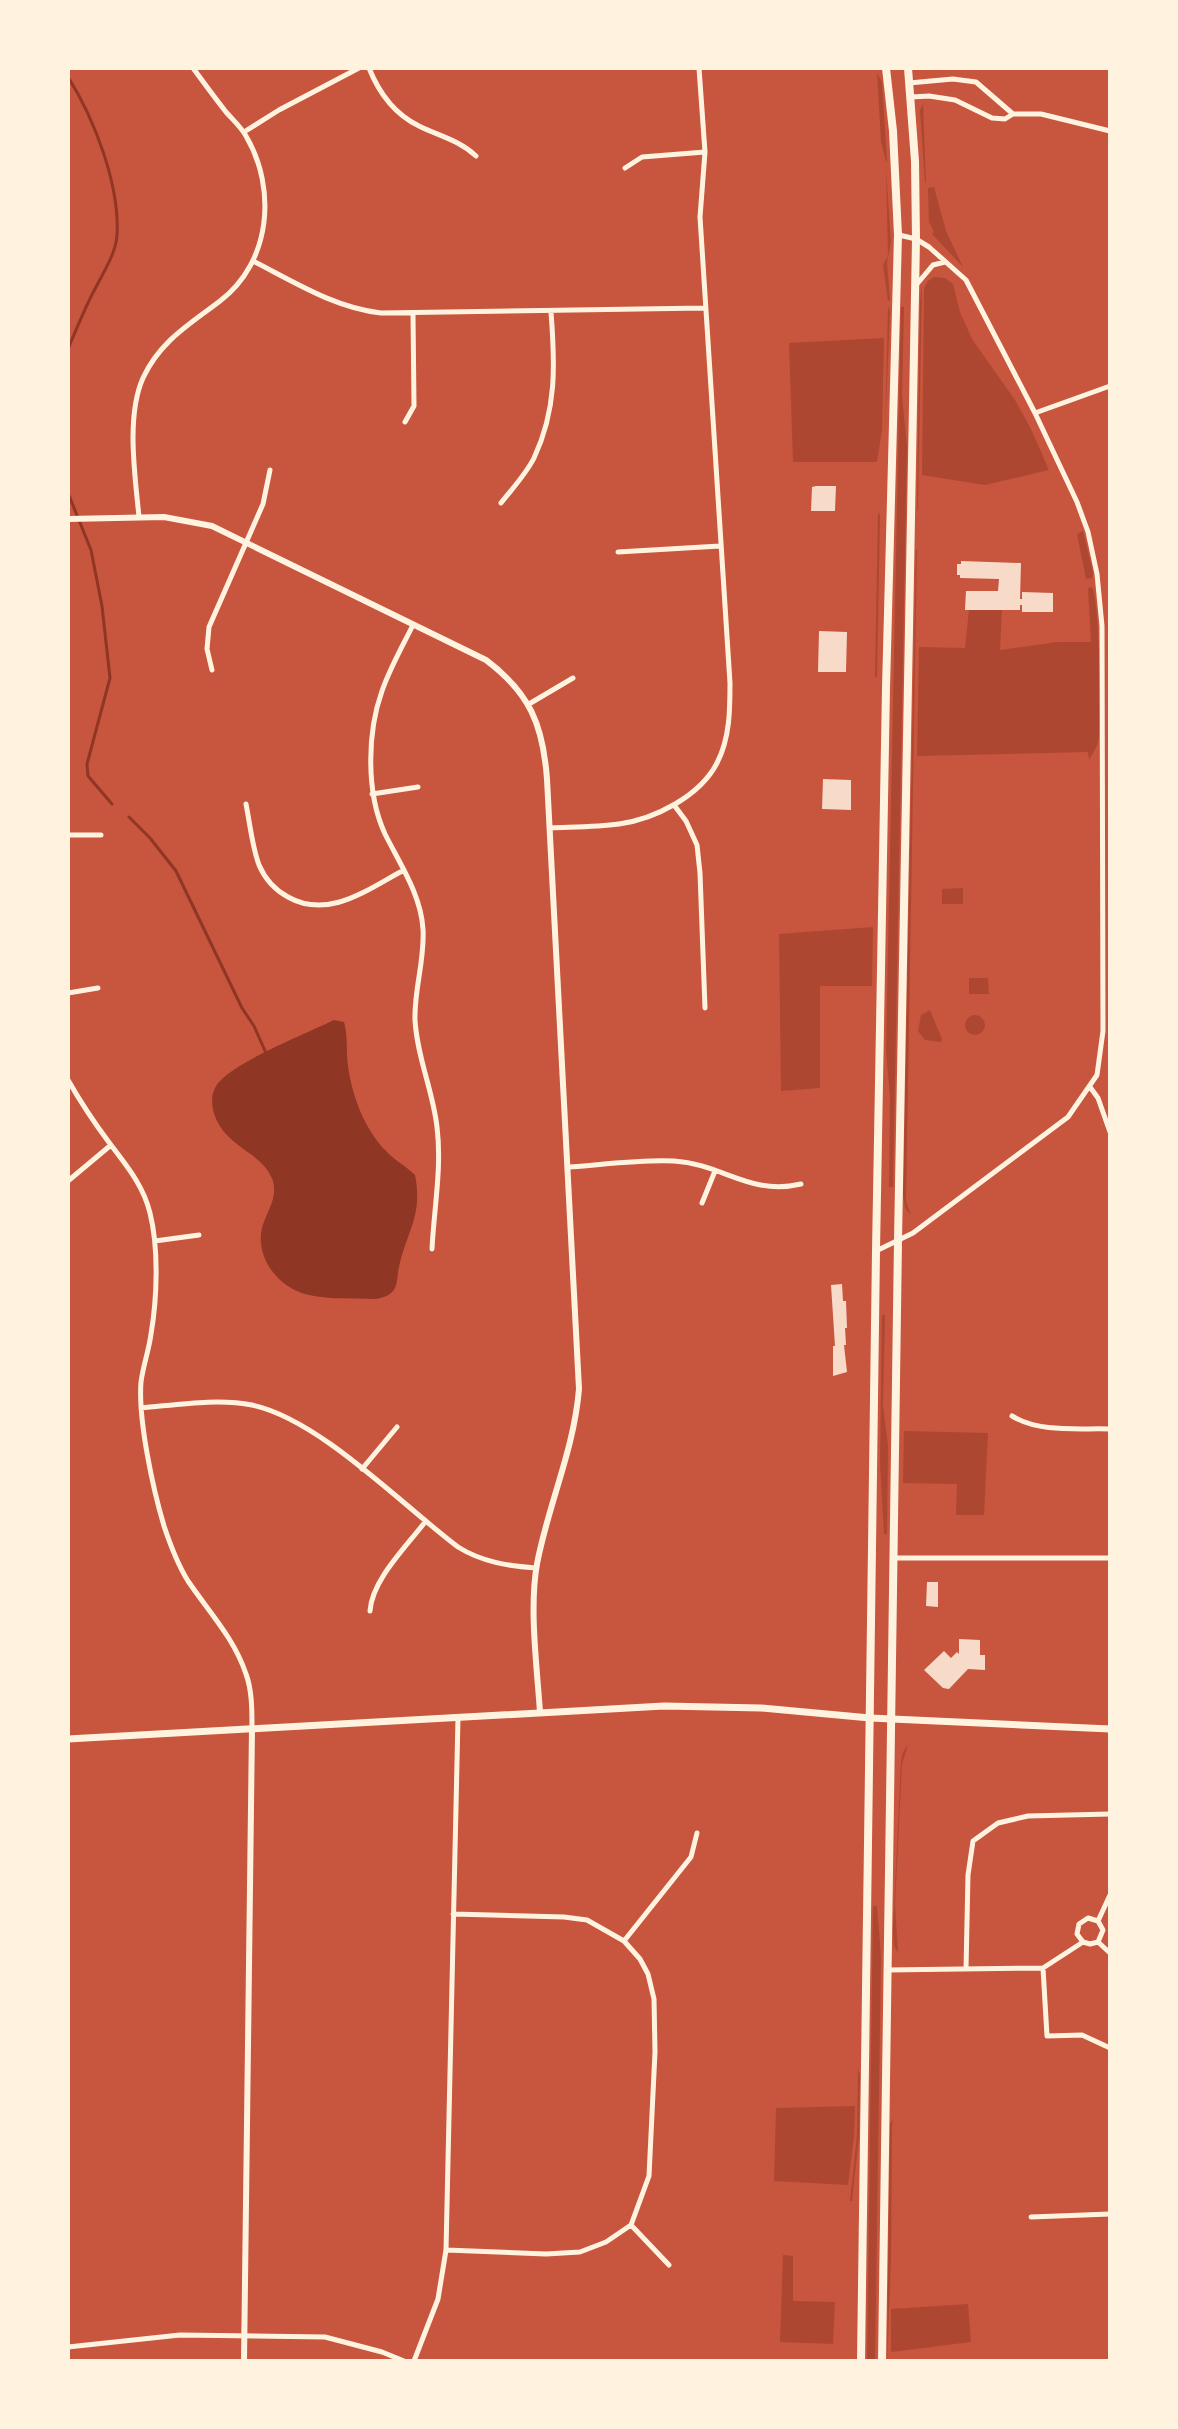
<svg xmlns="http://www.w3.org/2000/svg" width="1178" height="2429" font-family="Overpass,sans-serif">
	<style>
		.green { fill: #ae4732 }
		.water { fill: #8f3625 }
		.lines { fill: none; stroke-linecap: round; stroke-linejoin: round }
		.stream { stroke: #8f3625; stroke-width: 3 }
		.building { fill: #f7dbc8 }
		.minor { stroke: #fff3e0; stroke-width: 5 }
		.tertiary { stroke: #fff3e0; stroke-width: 6 }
		.secondary { stroke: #fff3e0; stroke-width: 7 }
		.primary { stroke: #fff3e0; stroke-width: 8 }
	</style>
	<rect width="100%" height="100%" fill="#c8553d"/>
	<!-- green -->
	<path class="green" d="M877,73L882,82L887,161L886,162L881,142Z
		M923,104L926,182L925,183L920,110Z
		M886,170L891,242L887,262L890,300L888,301L883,265L888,256Z
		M934,187L946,231L963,267L932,234L934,232L929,222L928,188Z
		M934,277L945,278L953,284L960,312L972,339L1015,400L1031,429L1049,470L985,485L922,475L924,288L928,281Z
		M922,283L918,510H917L920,302Z
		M888,307L890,310L885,433Z
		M901,307H904L902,396L907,446L893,1187H889L890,1097L886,1051Z
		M884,338L882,430L877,462H793L789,343Z
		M878,513L880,515L877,677H875Z
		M1083,531L1093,573L1092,578L1086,579L1077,534Z
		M917,549L906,1201L911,1215L905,1208L903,1195L916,550Z
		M1092,587C1100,600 1101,717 1099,737C1098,746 1093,753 1089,760L1088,752L917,756L919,647L965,648L969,610H1002L1000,650L1058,642H1091L1088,588Z
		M963,888V904H942V889Z
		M873,927L872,986H820V1088L781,1091L779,934Z
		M969,978H988L989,994H969Z
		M930,1010L942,1039L941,1042L925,1040L918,1031L921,1015Z
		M965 1025a10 10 0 1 1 20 0a10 10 0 1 1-20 0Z
		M882,1315H885L883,1405L888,1446L887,1534H884L880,1463Z
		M904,1431L988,1433L984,1515H956L957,1484L903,1483Z
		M908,1745L902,1764L895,1905L898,1953L894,1946L893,1931L901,1761L903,1752Z
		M873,1906H877L881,1957L875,2361H867Z
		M858,2070L860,2074L859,2136L852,2201H850L857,2135Z
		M855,2106L854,2137L848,2185L774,2181L776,2108Z
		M893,2119L892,2126L891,2259L887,2361L890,2124Z
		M783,2255L793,2256V2301L835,2302L833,2344L780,2342Z
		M968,2304L971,2342L891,2352V2309Z"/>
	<!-- water -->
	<path class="water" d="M334,1020L344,1022C348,1037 346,1051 348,1066C352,1096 365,1130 386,1151C394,1160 406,1166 415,1175C423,1216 407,1230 399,1267C397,1275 398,1285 393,1291C389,1296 382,1298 376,1299C355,1298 330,1300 309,1295C279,1289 255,1258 262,1228C266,1212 278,1199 273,1181C265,1158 241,1151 226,1134C213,1120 205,1095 221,1080C242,1059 305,1034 334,1020Z"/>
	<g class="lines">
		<!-- stream -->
		<path class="stream" d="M68,77C94,118 120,185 117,235C116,253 104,271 96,287C85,307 77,328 68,349
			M68,493L91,550L102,606L110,678L87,764L88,776L112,804
			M129,817L150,838L176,871L242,1008L254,1026L266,1053"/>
	</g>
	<!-- building -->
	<path class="building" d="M816,486H836L835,511H811L812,487Z
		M961,561L1021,563L1020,599H1022V592L1053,593V612H1022V605H1020V610H965L966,591H998L999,579L960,578V575H957V564H961Z
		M819,631L847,632L846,672H818Z
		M823,779L851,780V810L822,809Z
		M842,1284L843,1301H846L847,1328H845L846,1345H844L847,1372L833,1376V1346H835L831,1285Z
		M927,1582H938V1607L926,1606Z
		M959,1639L980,1640V1655H985V1670L968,1669L949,1689L943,1688L924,1670L944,1651L951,1658L957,1652L959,1654Z"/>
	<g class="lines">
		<!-- minor -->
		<path class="minor" d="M369,68C379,93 394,114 419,126C439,136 459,140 476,156
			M909,83L953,79L976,82L1013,114
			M911,97L929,96L955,100L992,118L1005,119L1013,114H1041L1110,131
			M244,132L279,110L359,68
			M625,168L642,157L705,152
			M253,261C294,282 335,308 381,313L705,308
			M917,284L933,265L945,262
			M1035,413L1110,386
			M405,422L414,406L413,314
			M501,503C512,489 526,474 534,458C557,409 555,364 551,312
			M139,517C135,475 126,416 143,378C160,341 190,324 220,301C271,262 277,189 246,136C241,127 233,120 226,112C215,98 204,83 193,68
			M618,552L720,546
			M413,625C402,647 390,668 382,691C367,733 366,793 385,834C400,864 421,895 423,929C425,960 414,989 415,1020C417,1057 433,1091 437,1127C442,1168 434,1208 432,1249
			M212,670L207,649L209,627L263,504L270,470
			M529,704L573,678
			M372,794L418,787
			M246,804C250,824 252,846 259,865C265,879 275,890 288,897C329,920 368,889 404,870
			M674,805L686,821L697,845L700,873L705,1008
			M551,828C573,827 597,827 619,824C655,819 700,796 717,763C730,738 730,709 730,683L700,217L705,152L699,68
			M68,835H101
			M68,993L98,988
			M68,1080C80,1101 93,1121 108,1141C125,1164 143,1184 150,1213C159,1249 157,1299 151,1334C149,1350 143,1366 141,1382C138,1420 153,1489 164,1526C170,1544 178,1565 188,1581C209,1612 234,1638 246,1674C252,1690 252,1710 252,1728
			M1090,1087L1098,1098L1110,1132
			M568,1167C600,1165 643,1159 674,1161C723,1164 749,1196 801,1184
			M68,1181L111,1145
			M702,1203L715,1171
			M155,1241L199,1235
			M876,1251L913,1233L1068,1117L1097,1075L1103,1031L1102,626L1097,574L1088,532L1077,502L1035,413L966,280L929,247L916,239L899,235
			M141,1408C176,1405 217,1398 252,1405C319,1419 402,1505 458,1547C482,1562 508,1566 536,1568
			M1012,1416C1040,1433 1078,1428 1110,1429
			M362,1469L397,1427
			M894,1558H1110
			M370,1611C372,1580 406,1547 425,1522
			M1098,1921L1110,1895
			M624,1941L691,1857L697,1833
			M1098,1942L1110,1953
			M1043,1968L1047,2036L1082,2035L1110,2048
			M966,1969L968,1875L973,1841L998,1823L1028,1816L1110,1814
			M887,1970L1043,1968L1083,1942L1090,1944L1098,1942L1103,1930L1098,1921L1088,1918L1079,1924L1077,1934L1083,1942
			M1031,2217L1110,2214
			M631,2225L669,2265
			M446,2250L546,2254L580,2252L606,2242L631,2225L649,2176L655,2052L654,1999L648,1974L640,1959L624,1941L587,1920L564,1917L453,1914
			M68,2347L180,2335L325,2337L382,2352L404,2361
			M414,2361L438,2299L446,2250L458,1718"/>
		<!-- tertiary -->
		<path class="tertiary" d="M68,519L164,517L212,526L486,660C530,693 543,725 547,779L579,1389C574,1450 548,1505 537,1564C529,1608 537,1667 540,1712
			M244,2361L252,1728"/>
		<!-- secondary -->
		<path class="secondary" d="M68,1739L664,1706L761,1708L870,1718L1110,1729"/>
		<!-- primary -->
		<path class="primary" d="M861,2361L876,1251L886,688L898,235L893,131L886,68
			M882,2361L898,1241L916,239L915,161L908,68"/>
	</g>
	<!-- border -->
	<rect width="1178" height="2429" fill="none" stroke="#fff3e0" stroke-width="140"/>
</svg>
